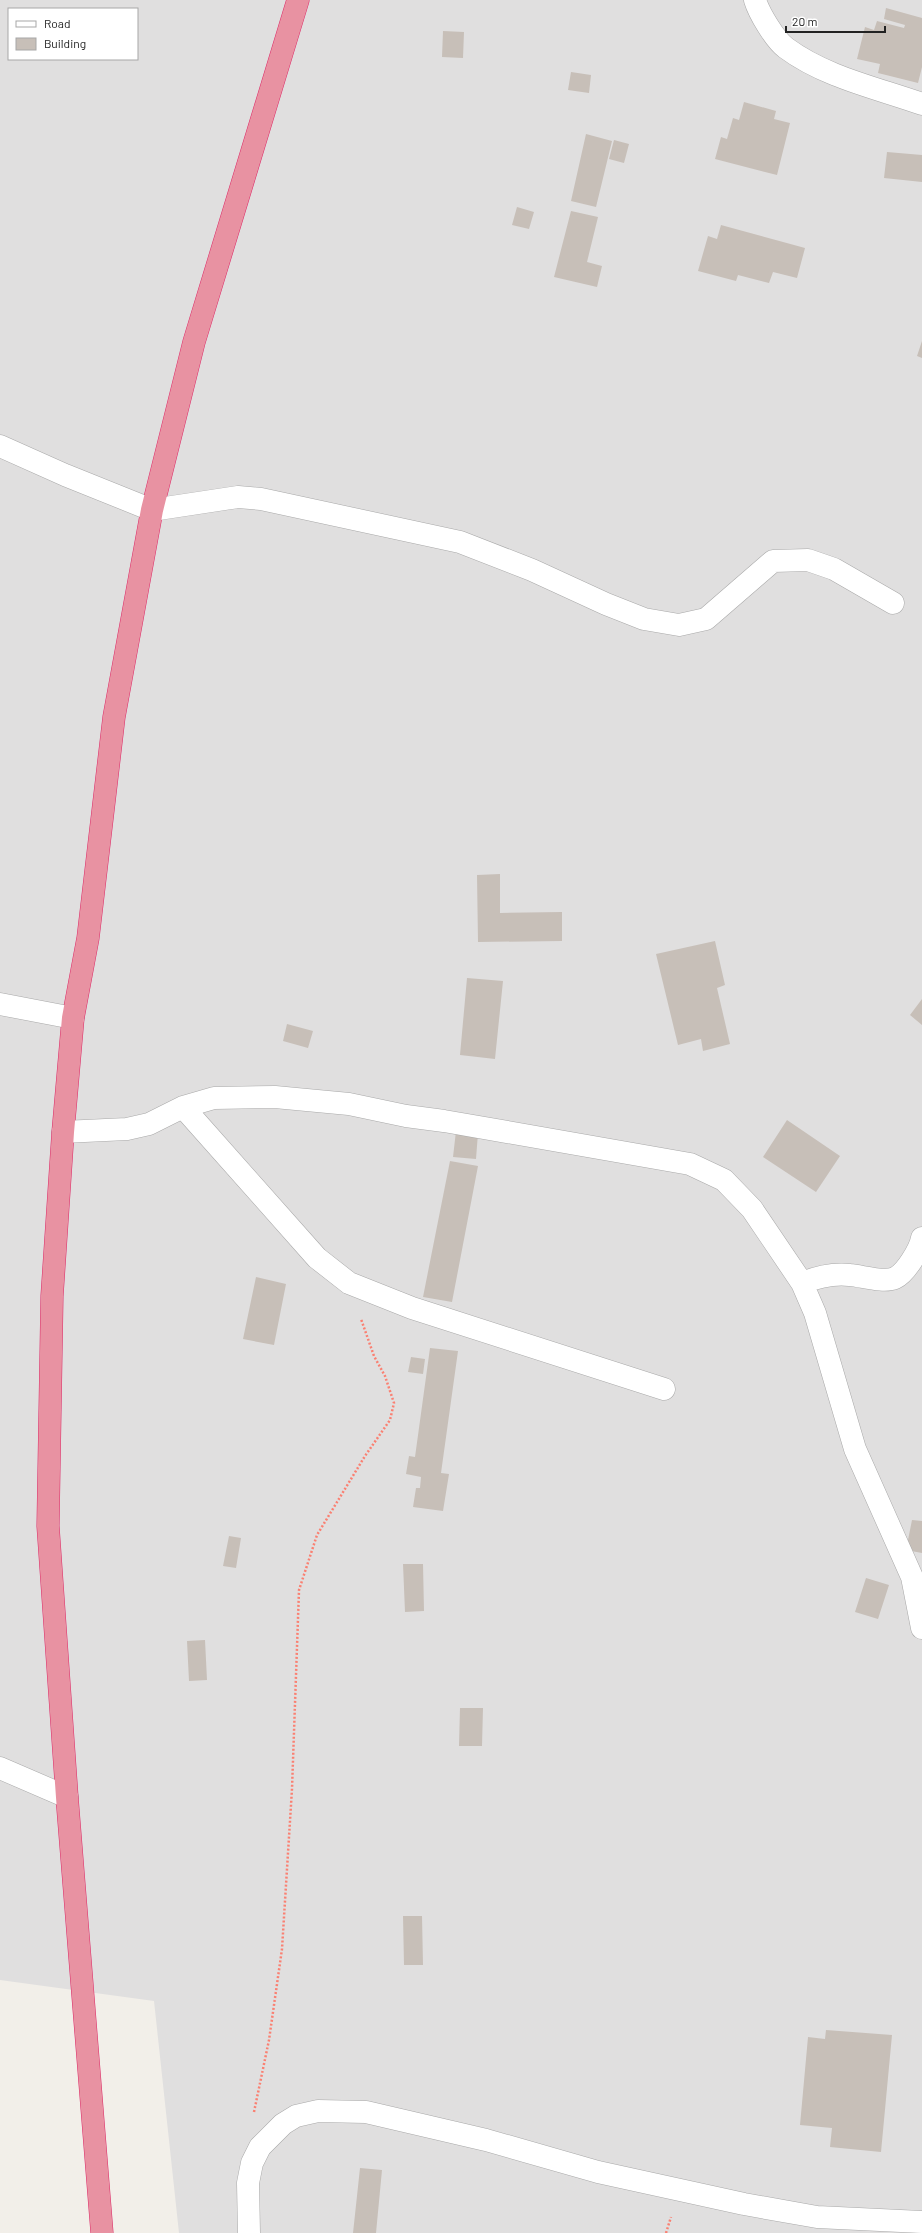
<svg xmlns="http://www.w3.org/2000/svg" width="922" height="2233" font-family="Barlow,sans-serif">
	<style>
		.residential { fill: #e0dfdf; fill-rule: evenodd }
		.building { fill: #c7bfb8 }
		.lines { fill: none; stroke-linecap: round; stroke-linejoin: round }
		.minor-casing { stroke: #a9a9a9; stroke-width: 23 }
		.highway-casing { stroke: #dc2a67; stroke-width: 23 }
		.path { stroke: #fa8072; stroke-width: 2.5; stroke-dasharray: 2 2; stroke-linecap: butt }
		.minor { stroke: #fff; stroke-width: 22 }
		.highway { stroke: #e892a2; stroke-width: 22 }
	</style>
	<rect width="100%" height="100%" fill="#f2efe9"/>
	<!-- residential -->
	<path class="residential" d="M0,0H922V2233H179L154,2001L0,1980ZM9,9H137V59H9Z"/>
	<!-- building -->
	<path class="building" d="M886,8L922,18V67L918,83L878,73L880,64L857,59L865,27L874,30L877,21L904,28L905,25L884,19Z
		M443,31L464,32L463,58L442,57Z
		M571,72L591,75L589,93L568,90Z
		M744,102L776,111L774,119L790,123L777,175L715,159L721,137L727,139L733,118L739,120Z
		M586,134L612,141L596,207L571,201Z
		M614,140L629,144L624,163L609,159Z
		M887,152L922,155V182L884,178Z
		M517,207L534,212L529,229L512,225Z
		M571,211L598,217L587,262L602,266L597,287L554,277Z
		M721,225L805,248L797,278L773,272L769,283L738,275L736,281L698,271L708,236L717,239Z
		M922,341V358L917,356Z
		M500,874V913L562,912V941L478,942L477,875Z
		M715,941L725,985L717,988L730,1044L703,1051L701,1039L678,1045L656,954Z
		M467,978L503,981L495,1059L460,1055Z
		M922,999V1025L910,1015Z
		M287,1024L313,1031L308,1048L283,1041Z
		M787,1120L840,1156L816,1192L763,1157Z
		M456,1131L478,1133L476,1159L453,1157Z
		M450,1161L478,1166L452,1302L423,1297Z
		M256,1277L286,1284L274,1345L243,1339Z
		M430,1348L458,1351L441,1473L449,1474L443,1511L413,1507L416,1488H420L421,1477L406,1474L409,1456L415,1457Z
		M411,1357L425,1359L423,1374L408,1372Z
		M912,1520L922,1521V1553L906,1550Z
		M229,1536L241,1538L236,1568L223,1566Z
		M403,1564H423L424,1611L405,1612Z
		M866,1578L889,1585L878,1619L855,1612Z
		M205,1640L207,1680L189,1681L187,1641Z
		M460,1708H483L482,1746H459Z
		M403,1916H422L423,1965H404Z
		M826,2030L892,2035L881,2152L830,2147L832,2128L800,2125L808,2037L825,2039Z
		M360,2168L382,2170L376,2233H353Z"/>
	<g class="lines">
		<defs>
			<path id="minor" d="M755,0C759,13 775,40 786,48C825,77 877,88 922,104
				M0,446L65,475L152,510L238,497L261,499L460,542L532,570L606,604L644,619L679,625L706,619L773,561L808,560L834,569L893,603
				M0,1004L73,1018
				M183,1107L317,1258L349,1283L412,1308L664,1389
				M63,1132L127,1129L149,1124L183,1107L214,1098L275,1097L349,1104L406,1116L444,1121L690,1164L724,1180L752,1209L802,1283L815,1313L855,1449L912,1577L922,1628
				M802,1283C817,1277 833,1273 850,1275C862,1276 884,1283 895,1278C906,1273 920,1249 922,1238
				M0,1768L67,1797
				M249,2233L248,2183L252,2163L260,2147L283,2124L296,2116L318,2111L366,2112L486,2140L598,2172L744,2204L817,2217L922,2222"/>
			<path id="highway" d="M102,2233L67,1797L48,1526L52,1296L63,1132L73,1018L88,938L114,717L152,510L194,342L298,0"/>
		</defs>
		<!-- minor casing -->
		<use href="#minor" class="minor-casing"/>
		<!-- highway casing -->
		<use href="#highway" class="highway-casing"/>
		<!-- path -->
		<path class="path" d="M254,2112L269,2040L282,1949L292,1789L299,1590L317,1535L365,1456L390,1420L394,1403L385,1376L374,1356L361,1319
			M666,2233L671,2217"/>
		<!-- minor -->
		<use href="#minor" class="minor"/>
		<!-- highway -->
		<use href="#highway" class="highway"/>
	</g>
	<!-- legend -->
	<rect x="8" y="8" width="130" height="52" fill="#ffffff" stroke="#a7a7a7"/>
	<rect x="16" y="21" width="20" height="6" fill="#ffffff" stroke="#a7a7a7"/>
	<text x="44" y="28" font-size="12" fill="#222222">Road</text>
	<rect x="16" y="38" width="20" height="12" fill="#c7bfb8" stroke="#a7a7a7"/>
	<text x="44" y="48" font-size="12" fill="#222222">Building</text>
	<!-- scale -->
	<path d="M786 26v6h99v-6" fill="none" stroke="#222222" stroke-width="2"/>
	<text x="792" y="26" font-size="12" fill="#222222" stroke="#ffffff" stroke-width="3" paint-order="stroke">20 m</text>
</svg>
